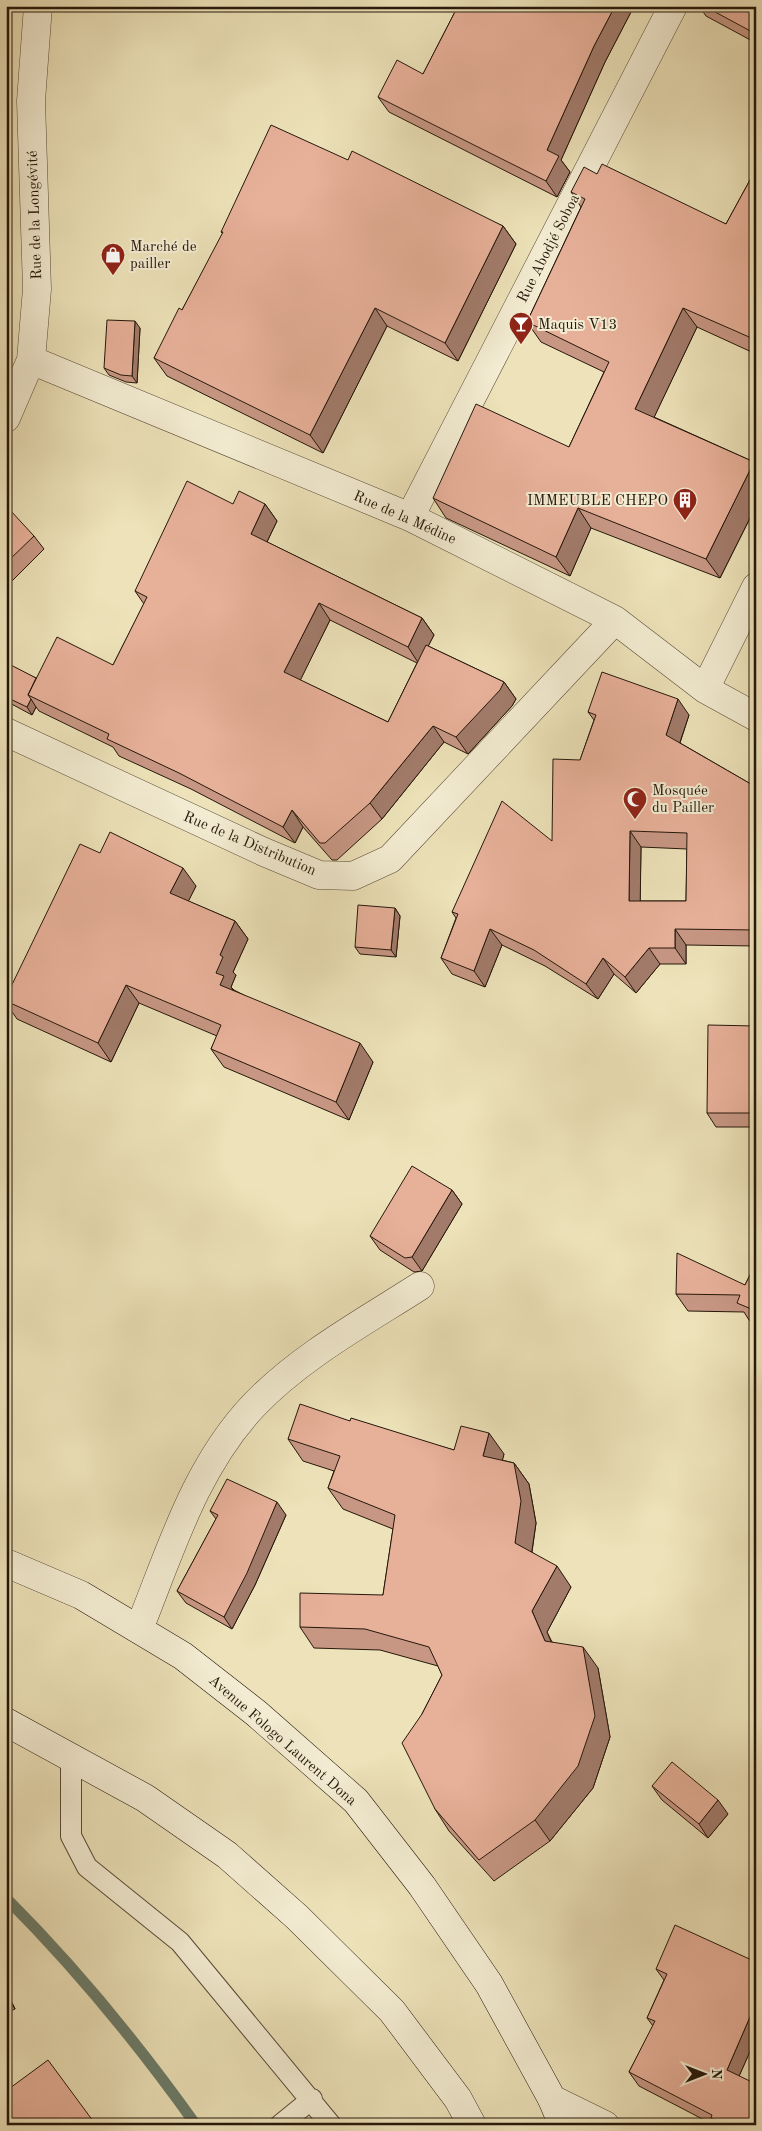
<svg xmlns="http://www.w3.org/2000/svg" width="762" height="2131" font-family="'Old Standard TT',serif">
	<style>
		.lines { fill: none; stroke-linecap: round; stroke-linejoin: round }
		.stream { stroke: #6b7c6a; stroke-width: 11 }
		.lane-casing { stroke: #574a36; stroke-width: 22 }
		.street-casing { stroke: #574a36; stroke-width: 29 }
		.secondary-casing { stroke: #25170a; stroke-width: 29 }
		.lane { stroke: #f3ecd2; stroke-width: 20 }
		.street { stroke: #f3ecd2; stroke-width: 28 }
		.secondary { stroke: #f3ecd2; stroke-width: 28 }
		.wall { fill: #c79784; stroke: #25170a; fill-rule: evenodd }
		.shaded-wall { fill: #a27b6b; stroke: #25170a }
		.building { fill: #e7b099; stroke: #25170a; fill-rule: evenodd }
		.labels { text-anchor: middle; stroke-width: 4; stroke-linejoin: round; paint-order: stroke }
		.street-label { font-size: 15px; fill: #25170a; stroke: #f3ecd2 }
		.poi-label { font-size: 15px; fill: #25170a; stroke: #f3ecd2; text-anchor: start }
	</style>
	<rect width="100%" height="100%" fill="#ede2b9"/>
	<filter id="stains"><feTurbulence type="fractalNoise" baseFrequency=".004" numOctaves="4"/><feColorMatrix values="0 0 0 0 .2 0 0 0 0 .09 0 0 0 0 .02 0 0 0 .5 -.17"/></filter>
	<radialGradient id="worn" r=".72"><stop offset=".6" stop-color="#630" stop-opacity="0"/><stop offset="1" stop-color="#630" stop-opacity=".3"/></radialGradient>
	<g class="lines">
		<!-- stream -->
		<path class="stream" d="M6,1898C76,1968 139,2045 196,2125"/>
		<defs>
			<path id="lane" d="M71,1758V1836L87,1867L180,1942L331,2125
				M280,2125L312,2099"/>
			<path id="street" d="M31,360L410,517L615,620L705,689L756,717
				M6,418L31,360L37,289L31,101L38,6
				M410,517L673,6
				M705,689L756,587
				M6,732L264,852L319,875L353,876L390,859L615,620
				M139,1629C170,1552 195,1467 254,1405C301,1356 364,1322 420,1286
				M552,2099L605,2125"/>
			<path id="secondary" d="M6,1563L81,1595L183,1656L256,1713L356,1801L422,1886L489,1984L552,2099L563,2125
				M6,1722L145,1798L227,1855L297,1917L392,2011L458,2099L472,2125"/>
		</defs>
		<!-- lane casing -->
		<use href="#lane" class="lane-casing"/>
		<!-- street casing -->
		<use href="#street" class="street-casing"/>
		<!-- secondary casing -->
		<use href="#secondary" class="secondary-casing"/>
		<!-- lane -->
		<use href="#lane" class="lane"/>
		<!-- street -->
		<use href="#street" class="street"/>
		<!-- secondary -->
		<use href="#secondary" class="secondary"/>
	</g>
	<!-- wall -->
	<path class="wall" d="M458,6H627L631,12L605,62L561,160L570,172L557,197L389,112L378,97L423,74Z
		M699,6H756V43L706,16Z
		M348,160L503,226L516,244L458,361L387,326L323,453L167,376L154,358L182,310L223,234L221,232Z
		M756,169V354L697,327L654,417L754,462L756,465V506L720,578L591,528L570,576L446,518L433,498L569,447L604,372L541,342L527,322L581,207L571,192L597,174L726,224Z
		M140,328L137,383L126,382L109,375L104,368Z
		M233,504H265L277,521L267,542L422,618L434,635L428,646L504,682L516,699L512,706L468,754L444,742L382,819L337,860H332L303,827L295,843L191,789L119,756L113,747L39,711L36,707L32,715L6,701V664L36,678L113,665L144,604L135,591ZM330,620L417,663L388,722L300,680Z
		M6,513L34,536L44,549L9,584L6,581Z
		M588,712L689,715L680,743L756,787V946L686,945V964H660L636,993L614,974L598,999L545,966L502,945L485,987L452,974L441,958L456,918L452,912L552,841L594,720ZM641,847L687,849L686,901H640Z
		M100,853L196,886L188,901L235,921L248,939L233,972L236,975L231,987L234,990L373,1062L349,1120L224,1067L211,1049L217,1036L139,1003L111,1062L17,1019L6,1003V997Z
		M395,908L400,916L396,957L360,954L355,947Z
		M756,1026V1127H716L707,1113Z
		M452,1190L462,1204L422,1271L414,1272L380,1250L370,1236Z
		M756,1263V1323L749,1320L744,1312L688,1311L676,1294L745,1285Z
		M350,1421L454,1450L504,1454L502,1460L514,1463L529,1484L536,1523L532,1552L571,1587L547,1632L552,1642L598,1668L610,1737L593,1788L550,1841L494,1881L449,1831L435,1809L422,1714L442,1675L438,1666L380,1650L314,1648L300,1627L383,1595L393,1529L343,1509L328,1488L334,1471L303,1461L288,1439Z
		M210,1511L286,1515L255,1585L232,1629L186,1603L177,1591L216,1519Z
		M652,1786L728,1814L708,1838L662,1800Z
		M756,1962V2038L739,2076L756,2125H714L639,2086L629,2072L653,2026L647,2018L664,1980L656,1969Z
		M6,1990L15,2009L6,2013Z"/>
	<!-- shaded-wall -->
	<path class="shaded-wall" d="M615,6H627L631,12L605,62L561,160L570,172L557,197L546,181L547,150L594,46Z
		M503,226L516,244L458,361L445,343Z
		M375,308L387,326L323,453L310,435Z
		M683,308L697,327L649,428L635,409Z
		M135,321L140,328L137,383L132,376Z
		M754,462L756,465V506L720,578L706,559Z
		M265,504L277,521L263,550L251,534Z
		M578,508L591,528L570,576L556,557Z
		M319,603L330,620L296,689L284,672Z
		M422,618L434,635L419,664L408,647Z
		M504,682L516,699L512,706L468,754L456,737Z
		M31,699L36,707L32,715L27,707Z
		M678,699L689,715L677,751L666,735Z
		M433,726L444,742L382,819L370,803Z
		M292,810L303,827L295,843L283,827Z
		M630,831L641,847L640,917L629,901Z
		M183,868L196,886L183,912L170,893Z
		M395,908L400,916L396,957L391,950Z
		M235,921L248,939L233,972L236,975L231,987L236,995L220,985L216,973L220,955Z
		M490,929L502,945L485,987L474,971Z
		M675,929L686,945V964L675,948Z
		M649,948L660,964L636,993L625,977Z
		M603,958L614,974L598,999L586,984Z
		M126,985L139,1003L111,1062L98,1043Z
		M360,1043L373,1062L349,1120L336,1102Z
		M452,1190L462,1204L422,1271L412,1257Z
		M489,1433L504,1454L498,1478L483,1456Z
		M514,1463L529,1484L536,1523L530,1564L515,1543Z
		M277,1502L286,1515L255,1585L232,1629L224,1617Z
		M557,1566L571,1587L547,1632L560,1662L545,1641L532,1611Z
		M583,1647L598,1668L610,1737L593,1788L550,1841L535,1820Z
		M718,1800L728,1814L708,1838L699,1824Z
		M6,1990L15,2009L6,1994Z
		M756,2003V2038L736,2083L727,2070Z"/>
	<!-- building -->
	<path class="building" d="M458,6H615L594,46L547,150L559,156L546,181L378,97L397,60L423,74Z
		M704,6H756V34Z
		M271,125L348,160L352,151L503,226L445,343L375,308L310,435L154,358L179,308L182,310L223,232H221Z
		M602,164L726,224L756,169V340L683,308L635,409L754,462L706,559L578,508L556,557L433,498L476,404L569,447L609,362L527,322L585,199L571,192L584,167L597,174Z
		M107,320L135,321L132,376L121,375L104,368Z
		M187,481L233,504L239,491L265,504L251,534L422,618L408,647L319,603L284,672L388,722L426,645L504,682L500,690L456,737L433,726L370,803L325,843H320L292,810L283,827L179,773L107,739L109,734L28,695L57,637L113,665L147,597L135,591Z
		M10,510L34,536L6,563V513Z
		M7,663L36,678L28,695L31,699L27,707L6,697V664Z
		M602,672L678,699L666,735L756,787V930L675,929V948H649L625,977L603,958L586,984L534,950L490,929L474,971L441,958L458,914L452,912L502,801L552,841L553,759L580,760L596,715L588,712ZM630,831L687,833L686,901H629Z
		M110,832L183,868L170,893L235,921L220,955L223,957L216,973L224,976L220,985L360,1043L336,1102L211,1049L221,1025L126,985L98,1043L6,1001V997L80,844L100,853Z
		M358,905L395,908L391,950L355,947Z
		M708,1025L756,1026V1113H707Z
		M412,1166L452,1190L412,1257L405,1258L370,1236Z
		M677,1253L745,1285L756,1263V1311L737,1303L740,1295L676,1294Z
		M300,1404L350,1421L351,1418L454,1450L461,1426L489,1433L483,1456L514,1463L521,1501L515,1543L557,1566L532,1611L545,1641L583,1647L595,1716L578,1766L535,1820L479,1860L435,1809L402,1743L422,1714L442,1675L429,1647L365,1629L300,1627V1593L383,1595L395,1515L328,1488L340,1456L288,1439Z
		M227,1479L277,1502L247,1573L224,1617L177,1591L218,1515L210,1511Z
		M672,1762L718,1800L699,1824L652,1786Z
		M675,1925L756,1962V2003L727,2070L756,2084V2125H724L711,2118L712,2115L629,2072L655,2021L647,2018L667,1974L656,1969Z
		M48,2060L96,2125H11L6,2119V2091Z"/>
	<!-- icons -->
	<defs>
		<symbol id="shop-pin" viewBox="-11 -11 22 30"><path d="M0 17L-7.5 6A9.5 9.5 0 1 1 7.5 6Z" fill="#8f2418" stroke="#f3ecd2"/><path d="M-5-2.5h2.3a2.7 3.5 0 0 1 5.4 0H5L5.5 6h-11ZM-1.5-2.5h3a1.5 2.3 0 0 0-3 0Z" fill="#fff"/></symbol>
		<symbol id="bar-pin" viewBox="-11 -11 22 30"><path d="M0 17L-7.5 6A9.5 9.5 0 1 1 7.5 6Z" fill="#8f2418" stroke="#f3ecd2"/><path d="M-6-5H6L.8 .8V4.5H3.5V6h-7V4.5H-.8V.8Z" fill="#fff"/></symbol>
		<symbol id="building-pin" viewBox="-11 -11 22 30"><path d="M0 17L-7.5 6A9.5 9.5 0 1 1 7.5 6Z" fill="#8f2418" stroke="#f3ecd2"/><path d="M-4-6H4V6H1V3H-1V6H-4ZM-2.5-4.3h1.7v1.8h-1.7ZM.8-4.3h1.7v1.8H.8ZM-2.5-1h1.7V.8h-1.7ZM.8-1h1.7V.8H.8Z" fill="#fff"/></symbol>
		<symbol id="mosque-pin" viewBox="-11 -11 22 30"><path d="M0 17L-7.5 6A9.5 9.5 0 1 1 7.5 6Z" fill="#8f2418" stroke="#f3ecd2"/><path d="M3.5-4.9A6 6 0 1 0 3.5 4.9A5 5 0 1 1 3.5-4.9Z" fill="#fff"/></symbol>
	</defs>
	<g fill-rule="evenodd">
		<use href="#shop-pin" x="99" y="241" width="28" height="38"/>
		<use href="#bar-pin" x="507" y="310" width="28" height="38"/>
		<use href="#building-pin" x="671" y="486" width="28" height="38"/>
		<use href="#mosque-pin" x="621" y="785" width="28" height="38"/>
	</g>
	<g class="labels">
		<!-- street labels -->
		<g class="street-label">
			<text transform="translate(34 215) rotate(-92)" y="5">Rue de la Longévité</text>
			<text transform="translate(548 248) rotate(-63)" y="5">Rue Abodjé Soboa</text>
			<text transform="translate(405 517) rotate(24)" y="5">Rue de la Médine</text>
			<text transform="translate(250 843) rotate(23)" y="5">Rue de la Distribution</text>
			<text transform="translate(283 1740) rotate(41)" y="5">Avenue Fologo Laurent Dona</text>
		</g>
		<!-- poi labels -->
		<g class="poi-label">
			<text x="130" y="251">Marché de<tspan x="130" dy="17">pailler</tspan></text>
			<text x="538" y="329">Maquis V13</text>
			<text x="668" y="505" text-anchor="end">IMMEUBLE CHEPO</text>
			<text x="652" y="795">Mosquée<tspan x="652" dy="17">du Pailler</tspan></text>
		</g>
	</g>
	<!-- margin -->
	<rect width="762" height="2131" fill="none" stroke="#ede2b9" stroke-width="25"/>
	<rect x="8" y="8" width="747" height="2116" fill="none" stroke="#25170a" stroke-width="2.5"/>
	<rect x="12" y="12" width="737" height="2106" fill="none" stroke="#25170a"/>
	<!-- north arrow -->
	<g transform="translate(704 2074) rotate(90)" stroke="#f3ecd2" stroke-width="4" paint-order="stroke">
	<path d="M0-4L9 19L0 12L-9 19Z" fill="#25170a"/>
	<text y="-8" font-size="14" font-weight="bold" text-anchor="middle" fill="#25170a">N</text>
	</g>
	<rect width="100%" height="100%" filter="url(#stains)"/>
	<rect width="100%" height="100%" fill="url(#worn)"/>
</svg>
